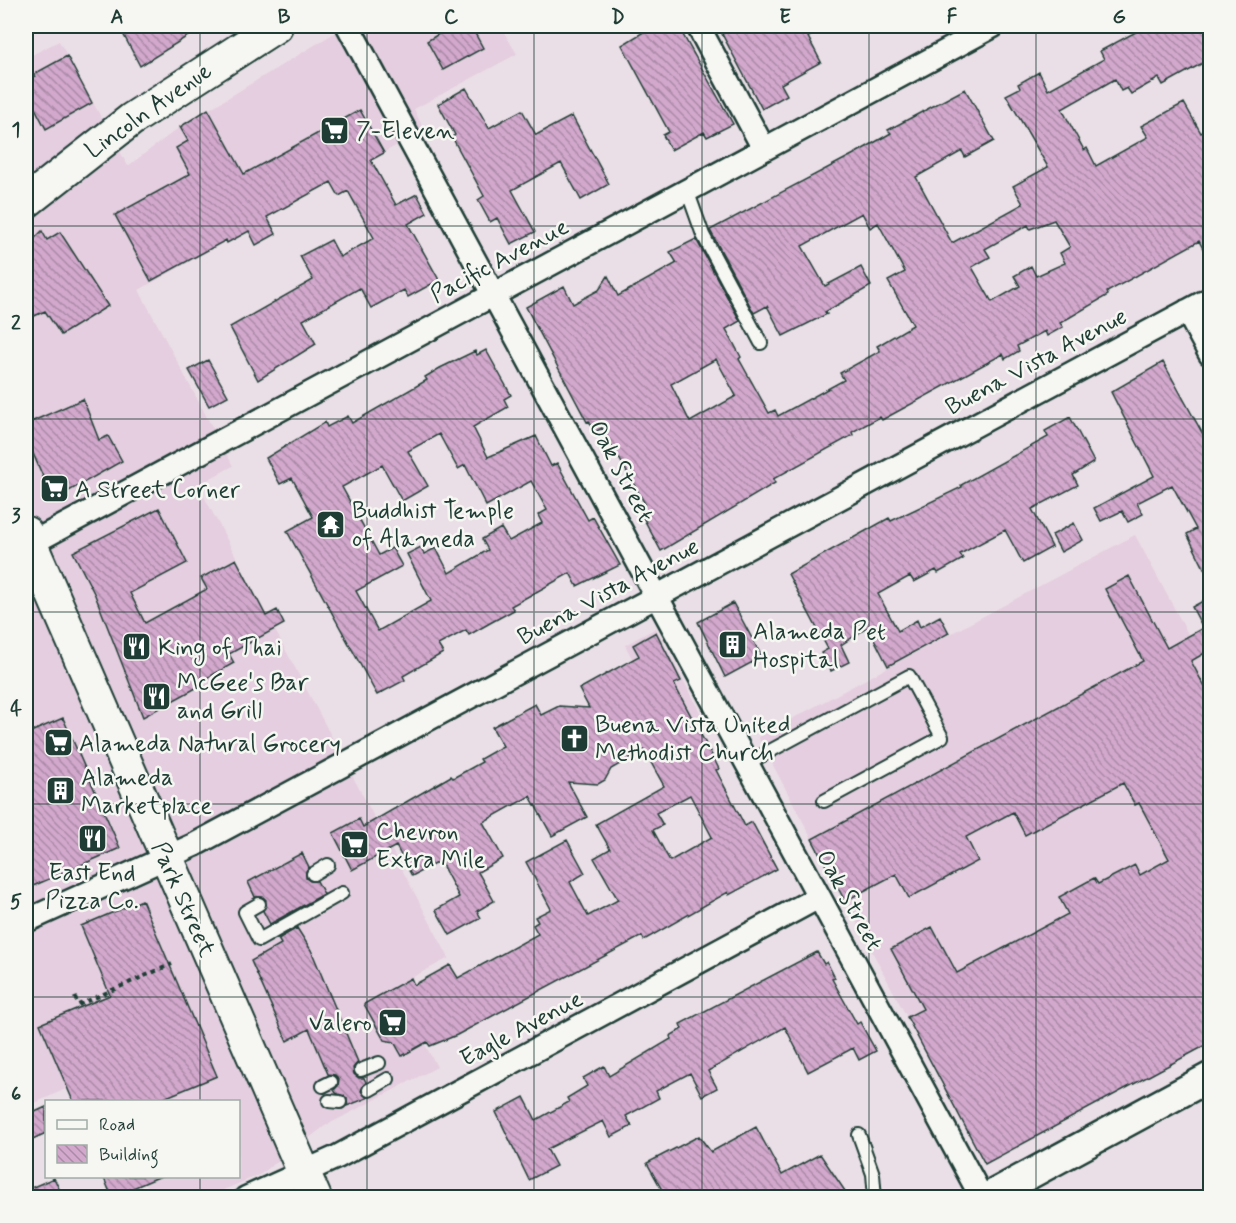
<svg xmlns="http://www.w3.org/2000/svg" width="1236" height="1223" font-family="Mynerve,sans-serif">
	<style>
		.built { fill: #e4cedf }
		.building { fill: url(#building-back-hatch); stroke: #1f3d34; stroke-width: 1.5; fill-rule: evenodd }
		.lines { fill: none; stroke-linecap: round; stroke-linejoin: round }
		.service-casing { stroke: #1f3d34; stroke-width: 16 }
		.minor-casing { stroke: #1f3d34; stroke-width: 27 }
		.tertiary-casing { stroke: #1f3d34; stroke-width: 33 }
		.secondary-casing { stroke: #1f3d34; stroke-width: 36 }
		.path { stroke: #1f3d34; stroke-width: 4; stroke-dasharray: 4.5 4.5; stroke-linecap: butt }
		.service { stroke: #f6f6f2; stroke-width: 12 }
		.minor { stroke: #f6f6f2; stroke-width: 22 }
		.tertiary { stroke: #f6f6f2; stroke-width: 28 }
		.secondary { stroke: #f6f6f2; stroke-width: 32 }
		.grid { fill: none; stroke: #1f3d34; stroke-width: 1.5; stroke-opacity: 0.55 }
		.labels { text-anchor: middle; stroke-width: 5; stroke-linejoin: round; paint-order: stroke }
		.street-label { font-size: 24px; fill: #1f3d34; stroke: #f6f6f2 }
		.poi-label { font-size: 24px; fill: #1f3d34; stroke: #f6f6f2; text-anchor: start }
		.neatline { fill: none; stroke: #1f3d34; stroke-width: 2 }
		.grid-label { font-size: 20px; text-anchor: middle; font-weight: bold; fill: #1f3d34 }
	</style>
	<defs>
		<pattern id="building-back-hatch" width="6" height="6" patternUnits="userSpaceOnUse" patternTransform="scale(1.5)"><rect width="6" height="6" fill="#d2a8cc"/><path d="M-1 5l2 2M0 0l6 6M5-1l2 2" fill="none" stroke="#aa8aa6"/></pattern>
	</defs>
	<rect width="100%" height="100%" fill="#ebdfe7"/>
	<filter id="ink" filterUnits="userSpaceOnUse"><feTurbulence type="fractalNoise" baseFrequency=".0167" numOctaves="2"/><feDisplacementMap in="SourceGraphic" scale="12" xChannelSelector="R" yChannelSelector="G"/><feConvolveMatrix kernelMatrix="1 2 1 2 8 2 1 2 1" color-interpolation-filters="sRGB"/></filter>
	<g filter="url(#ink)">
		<!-- built -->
		<path class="built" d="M346,26H500L517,54L414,109L424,130L139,290L233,466L198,485L449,958L394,987L437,1067L325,1126L261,1174L207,1197H151L143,1177L238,1176V1102L111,1101L99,1074L26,1107V58L59,41L128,166L180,127Z
			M1135,535L1210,675V1043L985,1164L758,737Z
			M656,628L704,720L673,736L625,645Z"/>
		<!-- building -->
		<path class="building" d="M119,26H204L140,66Z
			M438,26H471L483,48L443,70L427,41L442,32Z
			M645,26H678L733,124L707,137L704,132L671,150L663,135L669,132L622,45L647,30Z
			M737,26H830L808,37L821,62L781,84L787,95L762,109L722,34Z
			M1147,26H1210V59L1163,85L1159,78L1131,94L1127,88L1121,91L1115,79L1062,109L1084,150L1087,148L1096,166L1148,137L1141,126L1184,103L1201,133L1210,128V262L1199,241L1107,292L1108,295L1060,323L1063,327L1047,336L1045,331L1017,346L1019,351L1005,359L1003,354L882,420L880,417L852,432L853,435L773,479L775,483L661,551L638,508L645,504L602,428L595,432L589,421L587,422L526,307L564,286L573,304L599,290L608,276L618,296L677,263L670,252L696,239L740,321L726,329L741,357L739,359L769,413L775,410L778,416L844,380L840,373L880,351L877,346L913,325L888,281L905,272L878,223L870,228L862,213L802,246L825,286L861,267L871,286L825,312L827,314L783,336L767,306L754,313L710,230L856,153L891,133L888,130L965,89L994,141L965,157L962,151L916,177L952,243L1023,204L1013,186L1048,167L1006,95L1020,88L1018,84L1039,72L1048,90L1104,59L1100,51ZM1054,220L1070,247L1060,253L1065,263L1036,276L1031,266L1014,276L1020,286L992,302L972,267L990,257L985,249L1028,225L1030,229ZM716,359L736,396L690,422L671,384Z
			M67,56L92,103L46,129L26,91V81L35,76L34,74Z
			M466,88L489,128L522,110L536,135L572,116L609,184L581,200L561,163L512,190L535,232L511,244L497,218L490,222L478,200L484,196L452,137L455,135L438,104Z
			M208,109L244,174L360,110L384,153L371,160L396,205L417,194L427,213L408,224L439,280L408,297L404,290L371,308L360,288L303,320L316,344L258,380L230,327L313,280L300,256L331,240L340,257L374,238L348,191L339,196L331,182L267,217L276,234L256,245L249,231L227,243L226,240L151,281L115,215L190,174L176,148L188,141L180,127Z
			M42,231L47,240L60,232L108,306L61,335L45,311L26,320V247Z
			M486,350L511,395L504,399L508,407L473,427L488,457L536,436L551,466L557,463L588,520L593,517L620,565L577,586L570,573L511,606L514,610L490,623L469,635L466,630L438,645L443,653L403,676L405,680L377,695L287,531L313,517L292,478L280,484L266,458L325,422L327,427L348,416L352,423L427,380L425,377L440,368L475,351L477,355ZM439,434L458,469L465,465L486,506L531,481L547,510L538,515L542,523L509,541L501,528L482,539L488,550L449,573L436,548L424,554L421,547L407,554L431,601L378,631L356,591L402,566L392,548L379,555L342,487L382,465L402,501L428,486L408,451Z
			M208,360L228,396L209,406L189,370Z
			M1163,362L1210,447V580L1187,534L1196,529L1172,485L1137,503L1143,514L1128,522L1122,511L1101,521L1094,508L1154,476L1111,392Z
			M83,399L99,440L108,436L122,461L53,500L26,437V424Z
			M1070,417L1094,462L1073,475L1078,485L1032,509L1052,547L1023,563L1005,530L960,554L963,559L938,573L936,570L914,582L910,576L878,594L898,631L917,620L920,627L940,616L949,633L888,666L868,627L841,645L849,662L831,671L821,653L828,649L788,574L889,518L891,521L962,487L961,485L1048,437L1045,431Z
			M159,508L187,563L130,593L145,623L207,589L201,578L236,559L266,616L277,610L284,624L229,654L234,663L196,684L198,687L143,717L95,595L73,552Z
			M1074,523L1083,540L1061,552L1052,535Z
			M1129,576L1167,648L1203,628L1192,607L1210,597V650L1191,661L1210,697V1043L985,1164L907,1017L923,1009L891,949L932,927L957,973L1068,914L1059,897L1094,878L1098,884L1135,865L1140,875L1169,859L1139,803L1135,805L1123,783L1025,835L1013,812L966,837L978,861L909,898L896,874L845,901L812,839L1143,661L1105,589Z
			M733,603L762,657L725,677L698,622Z
			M656,632L681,681L674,684L714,759L719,769L716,770L745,826L752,822L777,869L729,895L728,892L644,940L642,936L457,1035L430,1046L427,1042L402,1056L394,1042L384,1040L364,1004L411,978L414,985L450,965L458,978L538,934L533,925L538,922L535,917L551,909L526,862L567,840L585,873L570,882L588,916L618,900L594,858L610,849L596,824L664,786L644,750L611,769L605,780L598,784L568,782L587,817L552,836L530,796L483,822L503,858L478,872L494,901L477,911L481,918L450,935L436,910L459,897L440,861L412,876L396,846L352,870L333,833L359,819L363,827L451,776L453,778L482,762L480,759L503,746L492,727L535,704L541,715L559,706L589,708L579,689L639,656L633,645ZM690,795L712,837L670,861L653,830L663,825L656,813Z
			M63,718L120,848L26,889V734Z
			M302,853L309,867L306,871V878L310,881H317L324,894L270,924L263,911L266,900L263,897H255L248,882Z
			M142,900L217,1076L157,1101H73L40,1024L110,995L81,926Z
			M297,928L311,950L358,1062L353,1068L354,1074L359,1078H364L366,1082L361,1091L367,1098L347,1106V1098L336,1093L334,1090L338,1086L339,1079L335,1075L328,1074L309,1029L287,1041L251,961L281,944L278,939Z
			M817,952L824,964L827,962L835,978L832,979L857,1024L860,1022L876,1051L859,1060L853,1048L808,1072L785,1027L708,1071L717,1088L702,1096L690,1073L656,1091L659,1098L626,1116L632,1126L611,1137L603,1121L547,1149L556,1166L529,1180L496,1112L524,1097L536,1120L569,1102L567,1098L587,1086L583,1078L604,1066L609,1076L671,1039L670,1036L682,1029L680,1024Z
			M46,1107V1133L26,1142V1116Z
			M756,1127L782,1175L820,1154L845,1191L835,1197H666L647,1163L699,1136L711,1152Z
			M103,1176H161L112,1197Z
			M54,1178L63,1197H26V1190Z"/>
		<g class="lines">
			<defs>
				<path id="service" d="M687,190L703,235L761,343
					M746,764L909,676L942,737L824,801
					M313,874L328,865
					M259,904L245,912L259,940L342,893
					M361,1070L379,1063
					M323,1086L331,1082
					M369,1090L388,1079
					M329,1101L340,1102
					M859,1135L873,1174L875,1198"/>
				<path id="minor" d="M348,26C561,415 768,808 982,1198
					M698,26L764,149
					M1187,311L1210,354
					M30,544L993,26
					M26,921L194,845L1210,299
					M246,1198L337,1157L817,898"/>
				<path id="tertiary" d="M986,1198L1210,1077"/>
				<path id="secondary" d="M26,202L132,119L276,26
					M26,533L315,1198"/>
			</defs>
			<!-- service casing -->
			<use href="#service" class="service-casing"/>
			<!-- minor casing -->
			<use href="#minor" class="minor-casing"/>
			<!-- tertiary casing -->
			<use href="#tertiary" class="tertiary-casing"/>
			<!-- secondary casing -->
			<use href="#secondary" class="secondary-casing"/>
			<!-- path -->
			<path class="path" d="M75,997L78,1005L172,964
				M26,1020L31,1017"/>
			<!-- service -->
			<use href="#service" class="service"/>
			<!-- minor -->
			<use href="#minor" class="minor"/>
			<!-- tertiary -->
			<use href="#tertiary" class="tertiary"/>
			<!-- secondary -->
			<use href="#secondary" class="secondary"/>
		</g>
	</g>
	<!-- grid -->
	<path class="grid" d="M200,26V1102M367,26V1198M534,26V1198M702,26V1198M869,26V1198M1036,26V1198M26,226H1210M26,419H1210M26,612H1210M26,804H1210M26,997H1210M200,1176V1198"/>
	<!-- icons -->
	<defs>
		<symbol id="supermarket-square" viewBox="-11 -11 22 22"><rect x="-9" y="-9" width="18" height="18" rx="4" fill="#1f3d34" stroke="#f6f6f2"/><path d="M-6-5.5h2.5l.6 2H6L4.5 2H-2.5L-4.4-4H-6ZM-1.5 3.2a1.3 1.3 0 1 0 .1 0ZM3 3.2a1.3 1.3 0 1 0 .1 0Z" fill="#fff"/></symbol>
		<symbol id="temple-square" viewBox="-11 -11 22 22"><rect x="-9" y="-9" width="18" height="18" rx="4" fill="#1f3d34" stroke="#f6f6f2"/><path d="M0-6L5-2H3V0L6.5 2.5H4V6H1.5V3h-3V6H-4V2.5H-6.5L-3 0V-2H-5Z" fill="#fff"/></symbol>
		<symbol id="building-square" viewBox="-11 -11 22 22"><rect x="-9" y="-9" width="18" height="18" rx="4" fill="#1f3d34" stroke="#f6f6f2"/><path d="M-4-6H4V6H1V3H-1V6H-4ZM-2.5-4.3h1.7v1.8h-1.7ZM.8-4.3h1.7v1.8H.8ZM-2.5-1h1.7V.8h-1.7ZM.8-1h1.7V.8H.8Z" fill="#fff"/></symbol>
		<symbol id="restaurant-square" viewBox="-11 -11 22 22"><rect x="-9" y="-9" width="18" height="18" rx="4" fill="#1f3d34" stroke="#f6f6f2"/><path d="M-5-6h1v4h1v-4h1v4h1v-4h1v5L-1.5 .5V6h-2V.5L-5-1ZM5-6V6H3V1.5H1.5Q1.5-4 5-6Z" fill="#fff"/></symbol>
		<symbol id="church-square" viewBox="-11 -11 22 22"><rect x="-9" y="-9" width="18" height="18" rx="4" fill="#1f3d34" stroke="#f6f6f2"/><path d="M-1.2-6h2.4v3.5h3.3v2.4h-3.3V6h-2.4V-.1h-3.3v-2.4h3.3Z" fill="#fff"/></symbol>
	</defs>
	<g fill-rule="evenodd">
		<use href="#supermarket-square" x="318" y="114" width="33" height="33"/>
		<use href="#supermarket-square" x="38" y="472" width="33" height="33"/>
		<use href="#temple-square" x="314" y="508" width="33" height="33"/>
		<use href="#building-square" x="716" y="628" width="33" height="33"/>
		<use href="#restaurant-square" x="120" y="630" width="33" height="33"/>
		<use href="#restaurant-square" x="140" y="680" width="33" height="33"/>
		<use href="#church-square" x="558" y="722" width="33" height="33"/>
		<use href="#supermarket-square" x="42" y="726" width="33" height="33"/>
		<use href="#building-square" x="44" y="774" width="33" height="33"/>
		<use href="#restaurant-square" x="76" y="822" width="33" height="33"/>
		<use href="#supermarket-square" x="338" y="828" width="33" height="33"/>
		<use href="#supermarket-square" x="376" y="1006" width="33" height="33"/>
	</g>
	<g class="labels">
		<!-- street labels -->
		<g class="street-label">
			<text transform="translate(148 110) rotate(-35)" y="8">Lincoln Avenue</text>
			<text transform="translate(499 260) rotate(-28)" y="8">Pacific Avenue</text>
			<text transform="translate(1036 361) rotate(-28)" y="8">Buena Vista Avenue</text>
			<text transform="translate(622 471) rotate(62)" y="8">Oak Street</text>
			<text transform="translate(608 591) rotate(-28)" y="8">Buena Vista Avenue</text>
			<text transform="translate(184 899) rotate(66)" y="8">Park Street</text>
			<text transform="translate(850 900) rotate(61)" y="8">Oak Street</text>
			<text transform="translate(521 1028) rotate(-28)" y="8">Eagle Avenue</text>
		</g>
		<!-- poi labels -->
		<g class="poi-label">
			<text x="356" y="138">7-Eleven</text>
			<text x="75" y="497">A Street Corner</text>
			<text x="352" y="518">Buddhist Temple<tspan x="352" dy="28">of Alameda</tspan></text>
			<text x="753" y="639">Alameda Pet<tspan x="753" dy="28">Hospital</tspan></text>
			<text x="158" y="655">King of Thai</text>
			<text x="177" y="690">McGee's Bar<tspan x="177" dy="28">and Grill</tspan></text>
			<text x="595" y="732">Buena Vista United<tspan x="595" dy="28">Methodist Church</tspan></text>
			<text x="79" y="751">Alameda Natural Grocery</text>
			<text x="81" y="785">Alameda<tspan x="81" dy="28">Marketplace</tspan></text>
			<text x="376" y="839">Chevron<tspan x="376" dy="28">Extra Mile</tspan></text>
			<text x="92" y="880" text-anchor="middle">East End<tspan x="92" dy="28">Pizza Co.</tspan></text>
			<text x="372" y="1030" text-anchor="end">Valero</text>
		</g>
	</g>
	<!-- margin -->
	<rect width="1236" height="1223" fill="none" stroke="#f6f6f2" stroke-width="66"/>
	<!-- legend -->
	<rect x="45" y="1100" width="195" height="78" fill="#f6f6f2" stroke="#a0aca6" stroke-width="1.5"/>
	<rect x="57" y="1120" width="30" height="9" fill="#f6f6f2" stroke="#a0aca6" stroke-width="1.5"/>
	<text x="99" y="1130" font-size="18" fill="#1f3d34">Road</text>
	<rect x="57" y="1145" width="30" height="18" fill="url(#building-back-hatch)" stroke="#a0aca6" stroke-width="1.5"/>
	<text x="99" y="1160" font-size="18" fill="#1f3d34">Building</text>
	<rect x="33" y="33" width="1170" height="1157" class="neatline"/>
	<g class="grid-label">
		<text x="117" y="23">A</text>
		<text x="284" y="23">B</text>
		<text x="451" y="23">C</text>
		<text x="618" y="23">D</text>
		<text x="785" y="23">E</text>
		<text x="952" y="23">F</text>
		<text x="1119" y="23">G</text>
		<text x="16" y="136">1</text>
		<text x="16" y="329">2</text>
		<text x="16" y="522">3</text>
		<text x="16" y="715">4</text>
		<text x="16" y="908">5</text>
		<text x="16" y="1100">6</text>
	</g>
</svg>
